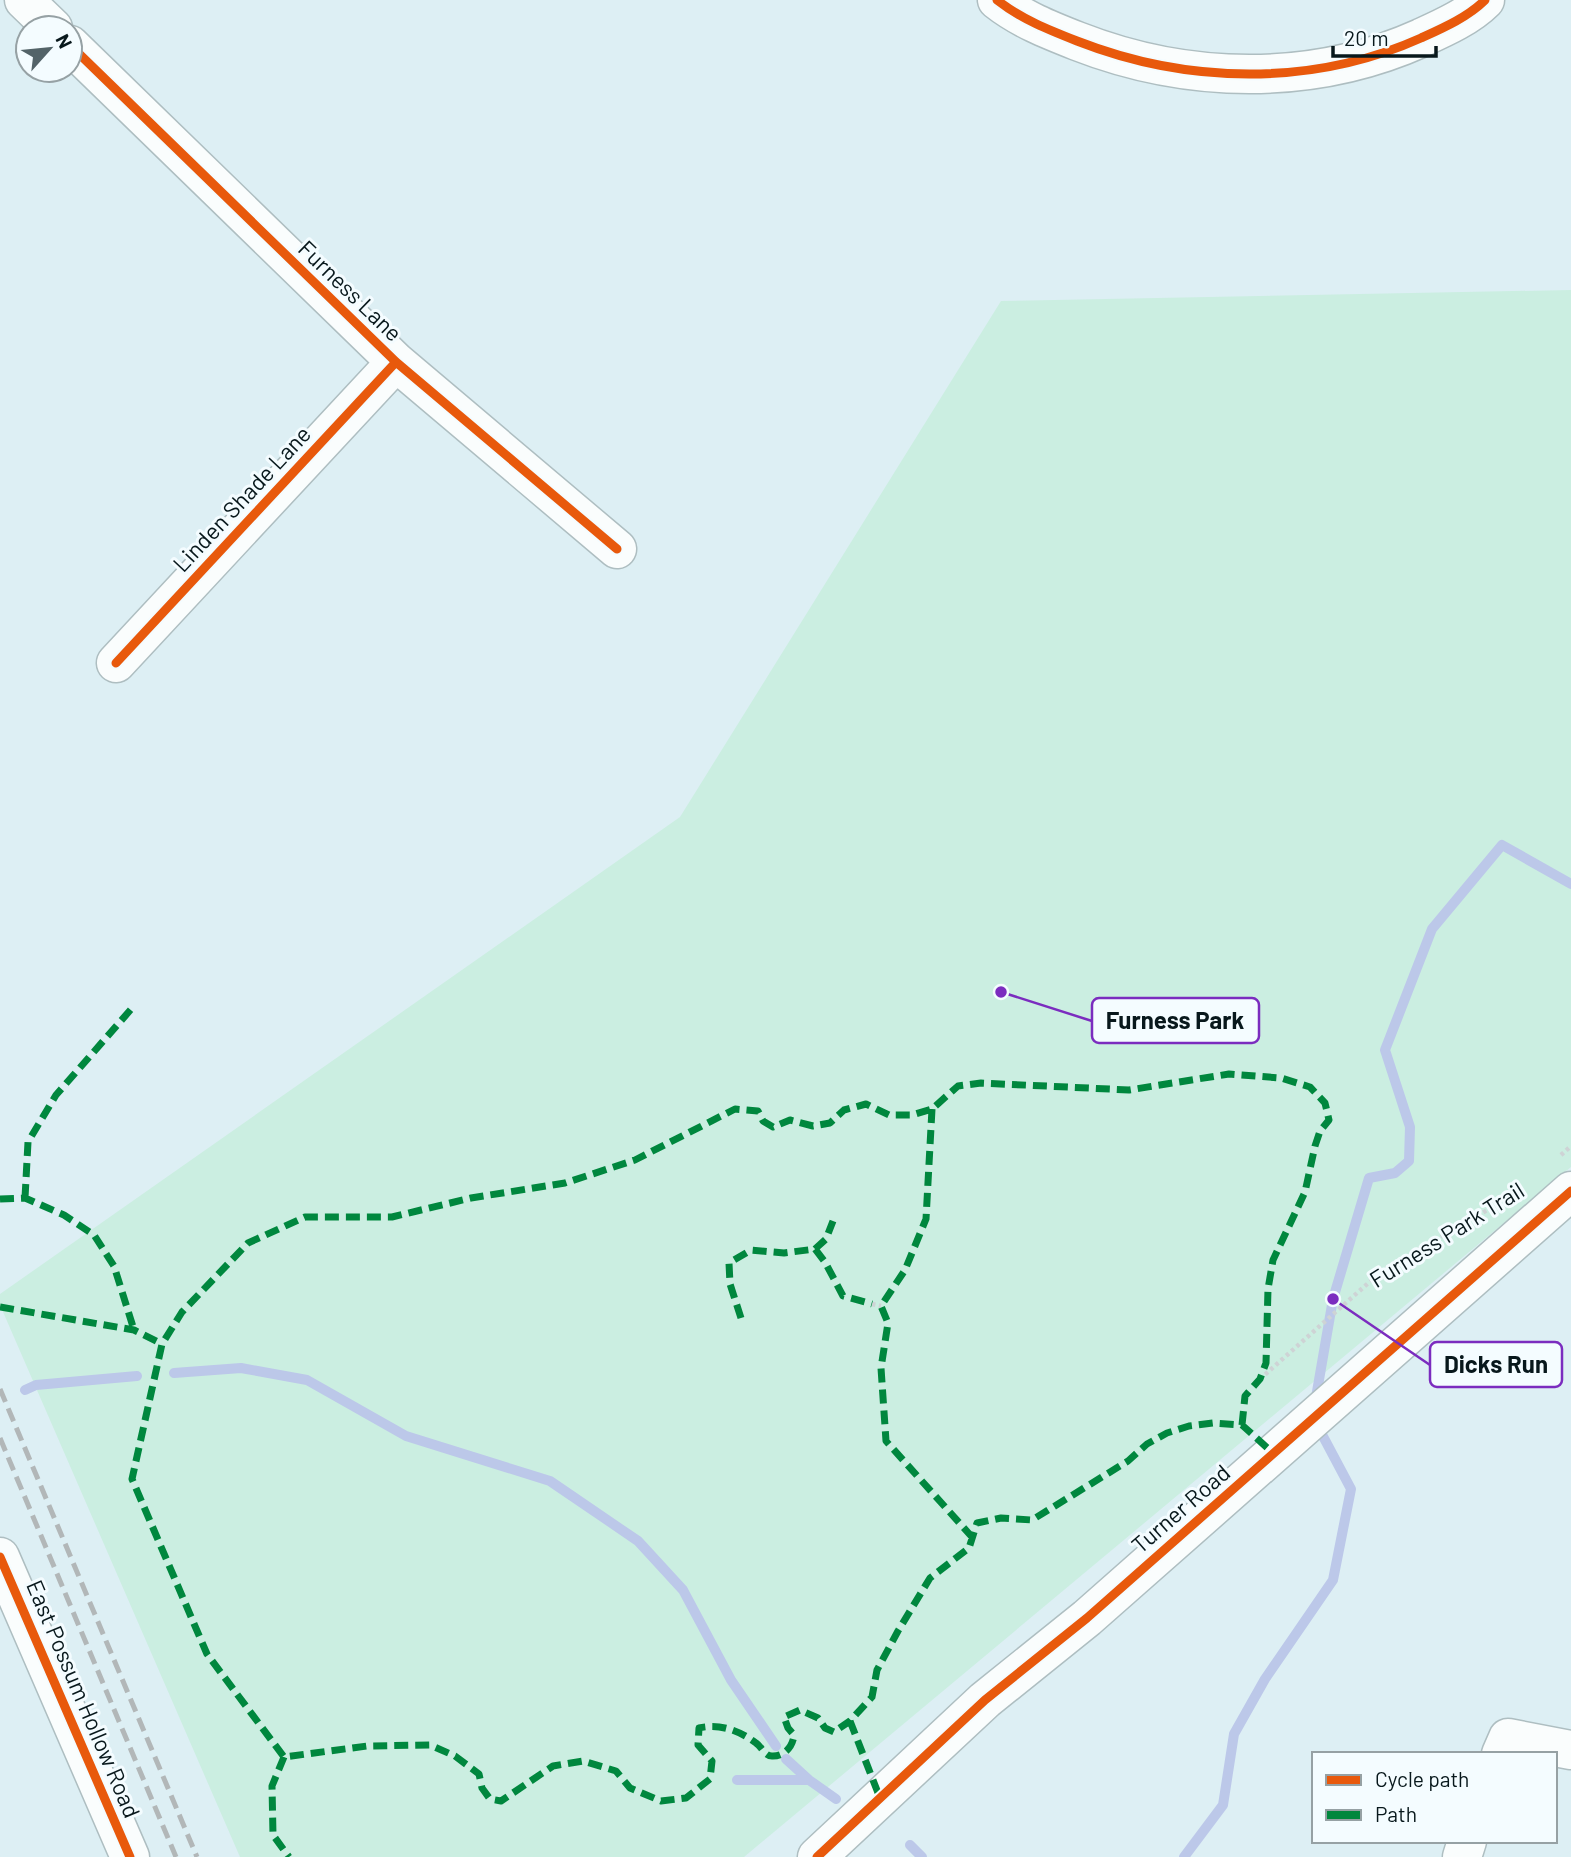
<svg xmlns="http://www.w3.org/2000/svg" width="1571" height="1857" font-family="Barlow,sans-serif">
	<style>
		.green { fill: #cbeee1 }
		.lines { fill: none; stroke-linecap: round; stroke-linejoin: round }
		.stream { stroke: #bcc8e9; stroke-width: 10 }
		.minor-casing { stroke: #aebec1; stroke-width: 41 }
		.path { stroke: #ced3d5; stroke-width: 4.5; stroke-dasharray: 3.5 3.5; stroke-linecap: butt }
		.minor { stroke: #fafdfd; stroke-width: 38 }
		.rail { stroke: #b2b7b8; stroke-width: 5; stroke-dasharray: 14 7; stroke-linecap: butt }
		.quiet { stroke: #00873e; stroke-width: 7; stroke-dasharray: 14 7; stroke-linecap: butt }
		.cycleway-casing { stroke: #f4fcff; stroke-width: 13 }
		.cycleway { stroke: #e8590c; stroke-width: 9 }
		.labels { text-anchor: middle; stroke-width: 6; stroke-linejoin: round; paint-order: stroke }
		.street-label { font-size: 23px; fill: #08181c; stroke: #f4fcff }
		.leader { fill: none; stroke: #7b2cbf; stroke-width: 2.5 }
		.callout-dot { fill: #7b2cbf; stroke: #f4fcff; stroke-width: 2.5 }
		.callout { fill: #f4fcff; stroke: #7b2cbf; stroke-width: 2.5 }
		.callout-label { font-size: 24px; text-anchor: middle; font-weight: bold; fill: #08181c }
	</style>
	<rect width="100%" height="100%" fill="#ddeff4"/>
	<!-- green -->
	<path class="green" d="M1571,290V1167L744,1857H240L0,1305V1294L680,817L1001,301Z"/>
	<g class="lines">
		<!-- stream -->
		<path class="stream" d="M174,1373L241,1368L307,1380L406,1436L550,1481L638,1541L683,1590L731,1680L776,1746
			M25,1390L36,1385L137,1376
			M1315,1403L1333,1299L1369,1178L1395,1173L1409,1161L1410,1127L1385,1050L1432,929L1502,845L1571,884
			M786,1759L809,1780L836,1799
			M737,1780H809
			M910,1845L922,1857
			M1184,1857L1223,1805L1234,1734L1265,1679L1333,1580L1351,1489L1317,1425"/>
		<defs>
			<path id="minor" d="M24,0L53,28
				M997,0C1021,19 1049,30 1077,41C1187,84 1312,87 1421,38C1443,28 1468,17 1485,0
				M70,45L396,362L617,549
				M116,663L396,362
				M0,1557L130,1857
				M1501,1754L1508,1738L1571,1750
				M817,1857L985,1700L1087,1618L1571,1191
				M1462,1857L1467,1841"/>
		</defs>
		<!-- minor casing -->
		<use href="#minor" class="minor-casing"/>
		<!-- path -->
		<path class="path" d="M1561,1155L1571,1146
			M872,1304L881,1306
			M1260,1379L1383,1270L1496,1205"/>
		<!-- minor -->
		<use href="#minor" class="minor"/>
		<!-- rail -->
		<path class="rail" d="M0,1389L197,1857
			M0,1438L176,1857"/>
		<!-- quiet -->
		<path class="quiet" d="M932,1109L926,1219L905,1270L881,1306L888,1323L881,1368L886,1441L972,1537
			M25,1198L28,1142L56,1095L133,1007
			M0,1199L25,1198L64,1215L94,1235L114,1266L134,1330
			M815,1249L826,1239L833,1221
			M0,1307L134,1330L162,1344
			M741,1318L730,1284L729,1263L751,1250L784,1253L815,1249L825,1262L843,1296L872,1304
			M1242,1425L1245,1396L1260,1379L1266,1363L1268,1289L1273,1260L1305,1192L1315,1146L1320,1131L1329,1120L1325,1103L1310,1087L1281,1078L1229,1074L1129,1090L981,1083L958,1086L932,1109L912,1115H889L866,1104L844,1110L830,1123L813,1126L790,1120L773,1127L763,1121L758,1111L735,1109L635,1160L565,1183L471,1198L392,1217H305L248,1243L182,1312L162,1344L132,1479L207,1654L284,1757L367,1746L430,1745L455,1756L479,1774L482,1788L490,1799L501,1801L553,1766L583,1761L616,1771L630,1788L661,1801L686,1798L710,1779L712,1761L698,1745L699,1728C720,1723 740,1731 756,1743C762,1747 765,1757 773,1756C785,1756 793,1746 794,1735L788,1728L784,1717L800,1710L818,1718L825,1728L834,1732L850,1721L872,1697L877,1670L898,1631L930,1578L969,1548L977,1523L1001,1518L1032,1520L1128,1461L1147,1444L1167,1433L1189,1426L1213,1423L1242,1425L1273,1453
			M850,1721L880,1798
			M284,1757L272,1786L273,1835L289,1857"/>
		<defs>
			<path id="cycleway" d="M997,0C1021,19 1049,30 1077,41C1187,84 1312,87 1421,38C1443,28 1468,17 1485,0
				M70,45L396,362L617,549
				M116,663L396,362
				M0,1557L130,1857
				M817,1857L985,1700L1087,1618L1571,1191"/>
		</defs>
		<!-- cycleway casing -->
		<use href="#cycleway" class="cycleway-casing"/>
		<!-- cycleway -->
		<use href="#cycleway" class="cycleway"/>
	</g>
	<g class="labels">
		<!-- street labels -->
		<g class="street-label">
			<text transform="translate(350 291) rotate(44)" y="8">Furness Lane</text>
			<text transform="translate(242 499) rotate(-47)" y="8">Linden Shade Lane</text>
			<text transform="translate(1447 1235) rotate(-32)" y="8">Furness Park Trail</text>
			<text transform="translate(1181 1509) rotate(-41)" y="8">Turner Road</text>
			<text transform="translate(83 1699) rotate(67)" y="8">East Possum Hollow Road</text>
		</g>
	</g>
	<!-- callouts -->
	<path class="leader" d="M1001 992L1092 1021M1333 1299L1430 1365"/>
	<g class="callout-dot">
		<circle cx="1001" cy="992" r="7"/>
		<circle cx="1333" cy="1299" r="7"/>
	</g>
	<g class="callout">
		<rect x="1092" y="998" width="167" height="45" rx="7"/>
		<rect x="1430" y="1342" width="132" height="45" rx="7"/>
	</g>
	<g class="callout-label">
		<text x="1175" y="1029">Furness Park</text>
		<text x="1496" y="1373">Dicks Run</text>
	</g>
	<!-- legend -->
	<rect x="1312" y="1752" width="245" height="91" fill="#f4fcff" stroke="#96a1a4" stroke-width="2"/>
	<rect x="1326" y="1775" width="35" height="10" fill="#e8590c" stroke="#96a1a4" stroke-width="2"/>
	<text x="1375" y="1787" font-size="21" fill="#08181c">Cycle path</text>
	<rect x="1326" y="1810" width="35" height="10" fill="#00873e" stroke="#96a1a4" stroke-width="2"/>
	<text x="1375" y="1822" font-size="21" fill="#08181c">Path</text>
	<!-- north arrow -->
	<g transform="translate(49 49) rotate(63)"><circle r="33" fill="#f4fcff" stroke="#96a1a4" stroke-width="2"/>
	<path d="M0-5L12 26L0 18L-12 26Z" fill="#536368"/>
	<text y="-10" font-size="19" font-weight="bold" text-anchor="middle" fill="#08181c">N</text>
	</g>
	<!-- scale -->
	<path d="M1333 46v10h103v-10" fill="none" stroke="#08181c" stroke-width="3.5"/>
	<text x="1344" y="46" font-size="21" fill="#08181c" stroke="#f4fcff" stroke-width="5" paint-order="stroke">20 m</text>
</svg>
